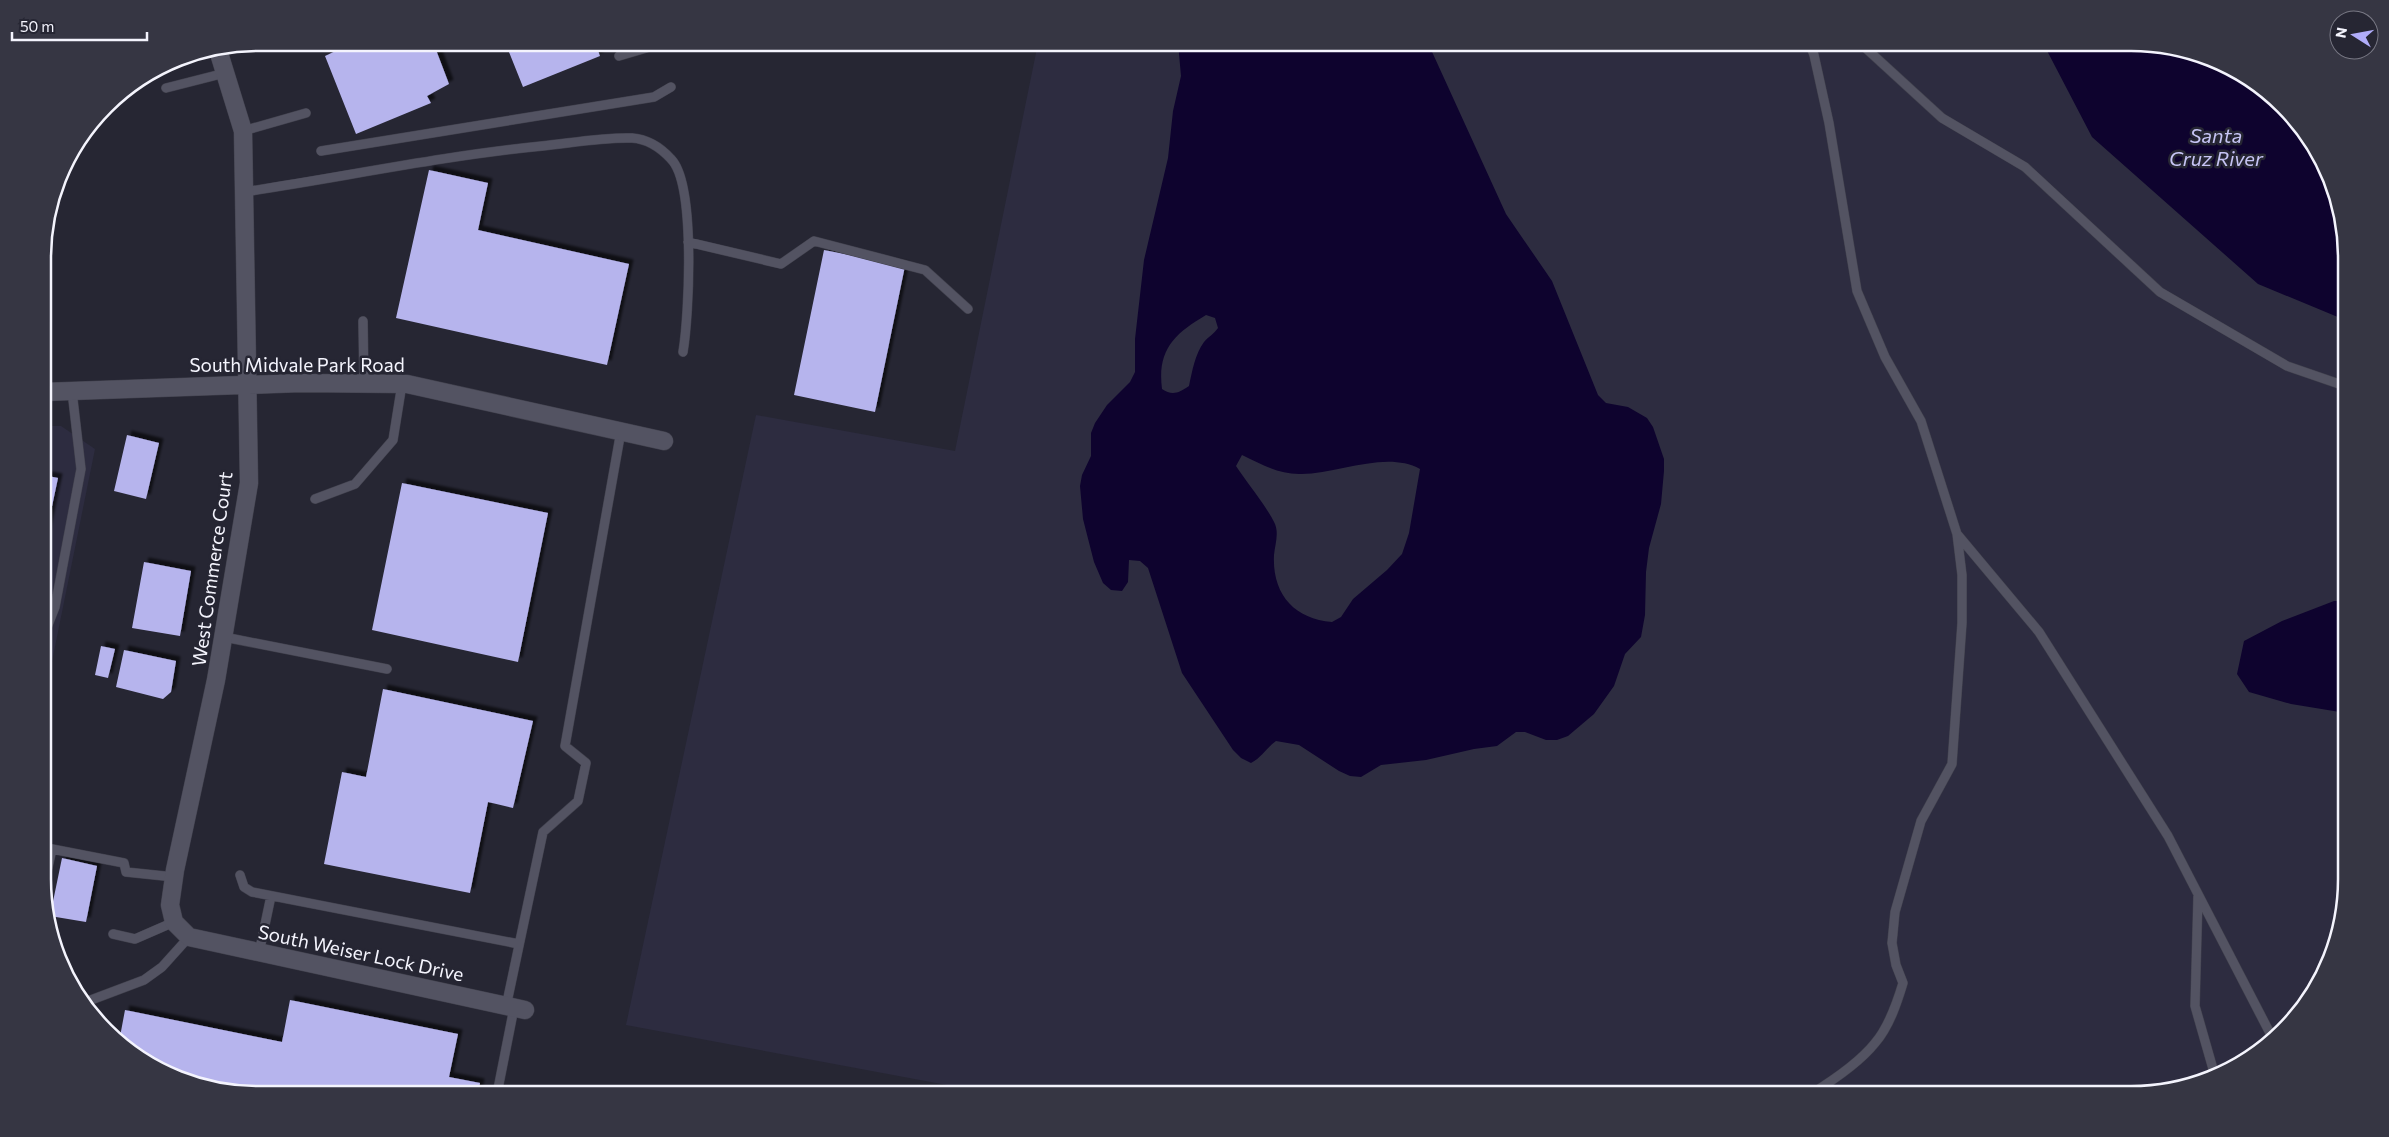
<svg xmlns="http://www.w3.org/2000/svg" width="2389" height="1137" font-family="Commissioner,sans-serif">
	<style>
		.built { fill: #2d2c40 }
		.water { fill: #0e032e; fill-rule: evenodd }
		.building { fill: #b6b4ed; filter: url(#shadow) }
		.lines { fill: none; stroke-linecap: round; stroke-linejoin: round }
		.lane-casing { stroke: #41414d; stroke-width: 10 }
		.street-casing { stroke: #41414d; stroke-width: 19 }
		.lane { stroke: #535362; stroke-width: 9 }
		.street { stroke: #535362; stroke-width: 18 }
		.labels { text-anchor: middle; stroke-width: 5; stroke-linejoin: round; paint-order: stroke }
		.street-label { font-size: 19px; fill: #f4f4fd; stroke: #262633 }
		.water-label { font-size: 20px; font-style: italic; fill: #c6c4f4; stroke: #262633 }
		.rim { fill: none; stroke: #f4f4fd; stroke-width: 2.5 }
	</style>
	<defs>
		<filter id="shadow"><feDropShadow dx="4.5" dy="-4.5" stdDeviation="1" flood-color="#0009"/></filter>
	</defs>
	<rect width="100%" height="100%" fill="#262633"/>
	<!-- built -->
	<path class="built" d="M1038,43H2131L2214,59L2262,87L2302,127L2330,176L2345,230L2346,879L2330,962L2293,1021L2251,1058L2200,1083L2145,1094H995L626,1025L756,415L955,451Z
		M43,426H61L95,449L44,701Z"/>
	<!-- water -->
	<path class="water" d="M1178,43H1428L1506,214L1552,281L1598,395L1606,403L1628,407L1647,418L1653,427L1664,459V471L1661,504L1649,548L1646,572L1645,615L1641,637L1625,654L1614,686L1594,714L1568,736L1557,740H1546L1525,732H1516L1497,746L1474,749L1426,760L1381,765L1361,777L1350,776L1339,771L1299,745L1276,741C1266,748 1262,757 1251,763L1241,758L1233,750L1182,673L1148,568L1140,561L1129,560L1128,582L1122,591L1111,590L1103,583L1094,562L1083,519L1080,486L1082,475L1091,456V433L1095,423L1107,405L1130,382L1135,372V339L1144,260L1168,158L1173,111L1181,76ZM1206,315L1215,318L1218,328C1214,334 1208,337 1204,342C1195,354 1192,372 1189,386C1179,393 1172,396 1162,389C1157,350 1174,334 1206,315ZM1242,455C1261,464 1278,474 1299,474C1337,475 1385,450 1420,469L1409,533L1402,554L1387,570L1353,599L1341,617L1332,622C1294,619 1272,594 1274,555C1275,545 1279,534 1275,524C1269,510 1246,481 1236,466Z
		M2043,43H2131L2214,59L2262,87L2302,127L2330,176L2345,230V320L2258,284L2092,137Z
		M2334,601H2346V713L2291,704L2249,692L2237,674L2244,641L2282,621Z"/>
	<!-- building -->
	<path class="building" d="M338,42H433L449,84L427,96L431,103L356,134L325,56L340,49Z
		M505,42H595L600,56L523,87Z
		M429,170L488,183L478,230L629,264L607,365L396,318Z
		M824,250L905,266L875,412L794,395Z
		M127,435L159,443L146,499L114,491Z
		M43,475L58,478L44,544Z
		M402,483L548,513L518,662L372,630Z
		M144,562L191,571L180,636L132,628Z
		M101,646L115,649L108,678L95,675Z
		M124,650L176,661L171,692L163,699L116,687Z
		M383,689L533,721L513,808L488,802L470,893L324,864L342,772L366,777Z
		M62,858L97,866L86,922L50,916Z
		M290,1000L458,1034L449,1077L480,1083L478,1094H258L175,1078L127,1050L119,1042L125,1010L282,1042Z"/>
	<g class="lines">
		<defs>
			<path id="lane" d="M1809,42L1814,55L1829,123L1857,291L1885,357L1921,421L1957,534L1962,575V623L1952,764L1921,821L1895,912L1892,943L1896,965L1903,983C1897,1003 1889,1027 1875,1043C1860,1062 1832,1081 1811,1094
				M1859,42L1942,118L2025,167L2160,292L2287,366L2345,386
				M619,56L663,43
				M166,88L225,73
				M243,131L306,113
				M321,151L654,97L671,87
				M244,192C343,177 442,156 542,146C571,143 603,137 632,138C647,139 661,148 671,159C696,184 689,316 683,352
				M688,242L781,264L814,241L925,270L968,309
				M363,321L364,384
				M315,499L355,484L393,440L402,384
				M1957,534L2039,632L2168,836L2273,1039
				M44,635L55,607L81,469L72,391
				M224,637L387,669
				M240,875L244,887L252,892L519,944
				M44,885L52,849L124,863L126,872L174,877
				M2198,896L2195,1006L2215,1076
				M113,934L135,939L174,922
				M259,953L271,896
				M83,1003L144,980L162,967L189,937
				M506,1007L543,832L578,801L586,763L565,746L621,431
				M497,1094L514,1008"/>
			<path id="street" d="M218,50L243,131L249,483L216,680L175,870L170,905L174,922L189,937L525,1010
				M43,392L301,383L407,384L664,441"/>
		</defs>
		<!-- lane casing -->
		<use href="#lane" class="lane-casing"/>
		<!-- street casing -->
		<use href="#street" class="street-casing"/>
		<!-- lane -->
		<use href="#lane" class="lane"/>
		<!-- street -->
		<use href="#street" class="street"/>
	</g>
	<g class="labels">
		<!-- street labels -->
		<g class="street-label">
			<text x="297" y="372">South Midvale Park Road</text>
			<text transform="translate(212 569) rotate(-82)" y="7">West Commerce Court</text>
			<text transform="translate(361 953) rotate(12)" y="7">South Weiser Lock Drive</text>
		</g>
		<!-- water labels -->
		<g class="water-label">
			<text x="2216" y="143">Santa<tspan x="2216" dy="23">Cruz River</tspan></text>
		</g>
	</g>
	<!-- crop -->
	<path d="M0 0H2389V1137H0ZM258 51H2131A207 207 0 0 1 2338 258V879A207 207 0 0 1 2131 1086H258A207 207 0 0 1 51 879V258A207 207 0 0 1 258 51Z" fill="#363643" fill-rule="evenodd"/>
	<path class="rim" d="M258 51H2131A207 207 0 0 1 2338 258V879A207 207 0 0 1 2131 1086H258A207 207 0 0 1 51 879V258A207 207 0 0 1 258 51Z"/>
	<!-- north arrow -->
	<g transform="translate(2354 35) rotate(281)"><circle r="24" fill="#262633" stroke="#787884"/>
	<path d="M0-4L9 19L0 12L-9 19Z" fill="#b1adfa"/>
	<text y="-8" font-size="14" font-weight="bold" text-anchor="middle" fill="#f4f4fd">N</text>
	</g>
	<!-- scale -->
	<path d="M12 32v8h135v-8" fill="none" stroke="#f4f4fd" stroke-width="2.5"/>
	<text x="20" y="32" font-size="15" fill="#f4f4fd" stroke="#262633" stroke-width="4" paint-order="stroke">50 m</text>
</svg>
